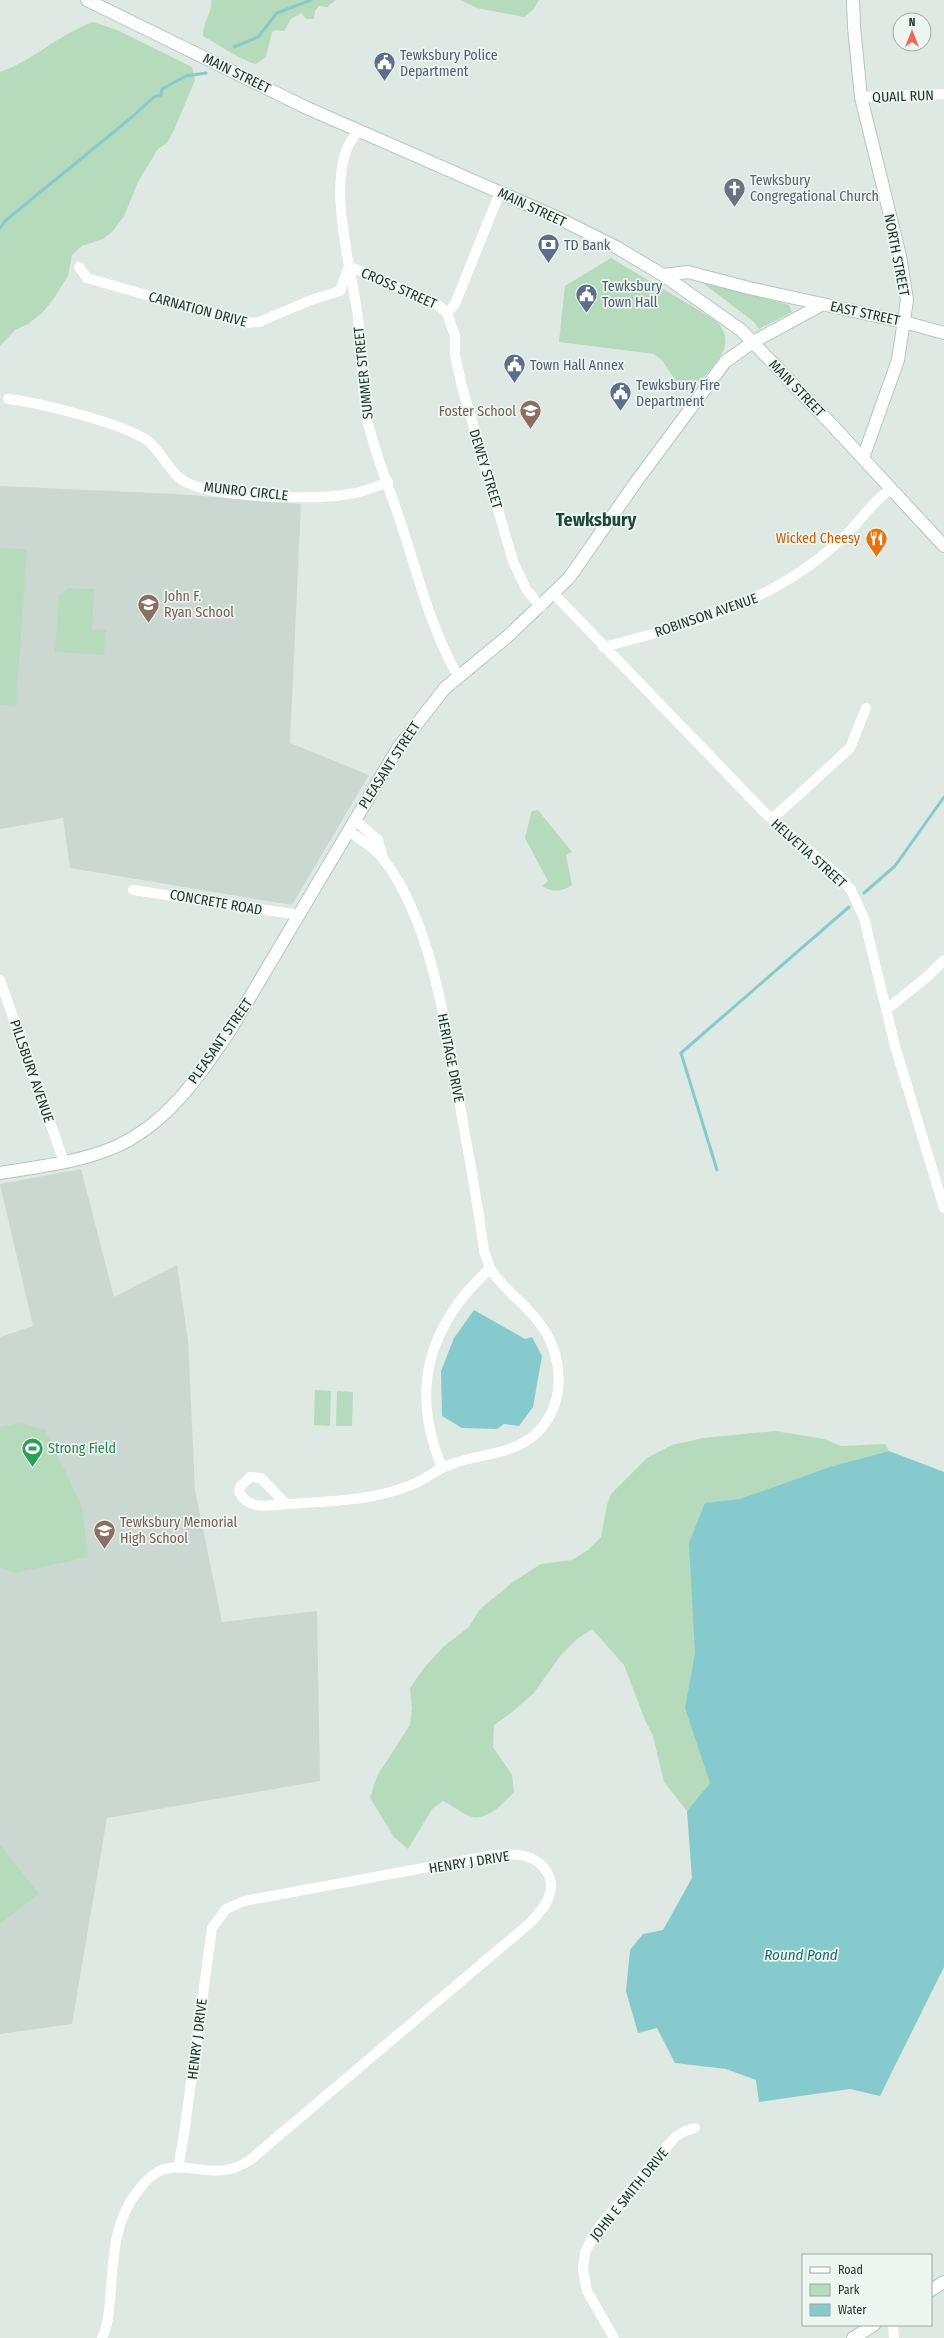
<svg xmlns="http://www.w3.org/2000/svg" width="944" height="2338" font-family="'Fira Sans Condensed',sans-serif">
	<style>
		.built { fill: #cbd8d1 }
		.green { fill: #b6dabc }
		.water { fill: #86cacd }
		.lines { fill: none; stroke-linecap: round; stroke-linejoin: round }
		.stream { stroke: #86cacd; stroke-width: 3 }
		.secondary-casing { stroke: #b1c8bd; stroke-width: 14 }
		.minor { stroke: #fff; stroke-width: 10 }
		.secondary { stroke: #fff; stroke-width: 12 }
		.labels { text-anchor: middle; stroke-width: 3.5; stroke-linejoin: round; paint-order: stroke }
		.service-label { font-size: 14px; fill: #4e5e75; stroke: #edf6f0; text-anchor: start }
		.street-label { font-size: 14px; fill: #20372e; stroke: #edf6f0 }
		.worship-label { font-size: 14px; fill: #5b616d; stroke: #edf6f0; text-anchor: start }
		.education-label { font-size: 14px; fill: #785e54; stroke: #edf6f0; text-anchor: start }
		.food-label { font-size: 14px; fill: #c56008; stroke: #edf6f0; text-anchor: end }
		.leisure-label { font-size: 14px; fill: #27864d; stroke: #edf6f0; text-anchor: start }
		.water-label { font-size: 15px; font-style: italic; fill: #1c6c70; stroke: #edf6f0 }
		.district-label { font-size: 18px; font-weight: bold; fill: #1d4839; stroke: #edf6f0 }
	</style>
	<rect width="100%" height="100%" fill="#dde9e2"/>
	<!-- built -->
	<path class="built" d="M0,486L177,494L301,504L290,743L369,775L292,905L70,868L63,818L0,829Z
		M81,1169L114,1297L177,1265L188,1340L195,1490L222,1622L317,1611L320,1781L107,1818L72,2024L0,2034V1337L33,1326L0,1184Z"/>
	<!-- green -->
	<path class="green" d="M211,0H336L327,7L319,6L315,11L314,19H306L301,13L291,19L284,31L276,30L272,32L266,57L256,64C244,62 216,43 203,36C202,23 213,12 211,0Z
		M460,0H539L533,10L524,17L477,8Z
		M93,22L117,30L192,67L195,80L174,130L167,143L158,149L138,182L124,216L113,231L103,239L82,246L72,255L68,276L54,298L43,312L28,324L15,330L0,346V72C34,60 58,35 93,22Z
		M611,258L715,320C742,346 710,368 692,389L688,391L681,389L662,360L654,354L559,342L565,286Z
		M695,277L789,305L792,312L759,329L754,322Z
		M0,548L27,549L16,706L0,705Z
		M67,588L94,589L92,629L106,630L104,655L55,652L59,596Z
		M538,810L572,852L566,855L572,885C561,892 553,893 542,886L548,881L525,838L531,813L532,811Z
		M315,1390L331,1391L330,1426L314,1425Z
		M337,1391L353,1392L352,1426H336Z
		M20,1423L45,1430L82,1506L88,1557L14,1573L0,1567V1427Z
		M775,1431L824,1439L841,1446L885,1444L889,1451L833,1466L710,1783L687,1811L664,1782L653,1736L645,1720L624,1665L592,1629L577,1639L561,1655L533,1694L507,1716L494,1725L493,1747L512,1775L514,1792C503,1804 485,1824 467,1815C458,1811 452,1805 443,1801L432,1809L408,1849L394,1837L370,1798L377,1776L410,1725L412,1709L410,1688L424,1668L443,1647L469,1627L479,1610L513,1582L541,1564L572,1560L588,1550L601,1537L607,1505L611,1494L647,1458L672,1445L703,1438Z
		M0,1844L39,1894L0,1924Z"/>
	<!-- water -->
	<path class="water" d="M474,1310L525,1339L532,1337L542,1356L533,1407L519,1426L504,1424L497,1429L462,1428L442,1416L441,1371L454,1338Z
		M889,1451L944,1472V1967L880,2096L850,2089L759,2102L756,2080L726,2069L675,2063L657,2028L638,2033L626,1991L630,1950L643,1934L663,1930L692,1878L687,1811L710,1783L685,1708L695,1653L689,1543L705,1503L740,1499L833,1466Z"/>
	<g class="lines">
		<!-- stream -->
		<path class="stream" d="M234,47L258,37L277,13L311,0
			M0,228L5,221L132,117L154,97L161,95L162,89L186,76L206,73
			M864,893L895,866L944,797
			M717,1170L681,1053L849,907"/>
		<defs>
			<path id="secondary" d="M87,0L307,108L556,217L616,247L663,275L741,330L832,425L944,546
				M853,0L854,27L861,97L900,256L907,300L898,360L863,458
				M663,275L688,272L749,288L904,322L944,333
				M0,1173C36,1167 75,1163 110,1149C164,1128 200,1076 231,1029L398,748L445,688L508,636L569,578L636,482L725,362L753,342L823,304
				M931,2290L944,2282
				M853,2338L874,2325"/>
		</defs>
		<!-- secondary casing -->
		<use href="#secondary" class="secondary-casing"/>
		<!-- minor -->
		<path class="minor" d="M861,97L944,94
			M359,131C320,166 353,273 358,318C362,354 361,389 368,423C377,460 392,494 403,530C419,578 432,632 458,676
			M500,192L455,304L447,313L455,336V355L462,387L513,561L526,589L541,607
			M79,267L87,278L244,323L259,322L311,300L340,291L349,266L438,305L447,313
			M8,399C40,403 123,423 148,441C163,453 171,477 190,484C223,498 314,500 350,494C363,492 375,487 388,482
			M554,594L765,813L840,877L851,890L864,918L895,1046L944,1208
			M603,647C679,628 754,608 817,560C828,551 839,542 849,532C863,517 874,500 891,489
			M772,819L850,748L866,708
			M355,820L378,840L383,858
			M348,831C360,839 374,847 383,859C432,919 449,1041 462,1117C470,1161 478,1206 484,1251L490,1268C479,1280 466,1291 457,1305C420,1357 418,1409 442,1468C468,1455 497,1457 523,1443C566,1419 568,1360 540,1324C525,1303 503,1290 490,1268
			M133,890L299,915
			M0,980L64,1162
			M886,1010L928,976L944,960
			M250,1477L261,1478L286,1504C270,1506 247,1510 239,1492L240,1487Z
			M288,1504C332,1501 377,1501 418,1482C426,1478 434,1472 442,1468
			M893,2325L894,2338
			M102,2338C108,2326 109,2312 110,2299C114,2261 112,2224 137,2192C143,2184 150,2176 159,2171C187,2158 215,2184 250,2160L531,1922C538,1914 546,1906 549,1896C556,1878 543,1861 525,1856C515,1853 504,1855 494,1855L244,1901L226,1909L212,1928L184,2134L178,2168
			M614,2338L587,2291L583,2270L585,2252L598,2228L675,2137L685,2131L695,2128"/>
		<!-- secondary -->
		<use href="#secondary" class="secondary"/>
	</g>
	<!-- icons -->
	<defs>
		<symbol id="civic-pin" viewBox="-11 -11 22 30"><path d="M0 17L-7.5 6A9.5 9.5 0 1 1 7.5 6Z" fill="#5c6f8a" stroke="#edf6f0"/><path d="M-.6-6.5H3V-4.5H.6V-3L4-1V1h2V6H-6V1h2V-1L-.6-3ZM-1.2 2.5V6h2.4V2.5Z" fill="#fff"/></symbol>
		<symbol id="church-pin" viewBox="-11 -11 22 30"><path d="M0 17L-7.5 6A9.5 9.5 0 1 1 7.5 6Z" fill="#6b7280" stroke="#edf6f0"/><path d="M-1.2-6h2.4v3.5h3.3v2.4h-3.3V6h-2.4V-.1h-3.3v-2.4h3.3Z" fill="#fff"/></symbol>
		<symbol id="bank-pin" viewBox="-11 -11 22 30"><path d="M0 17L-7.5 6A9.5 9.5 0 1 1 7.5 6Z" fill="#5c6f8a" stroke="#edf6f0"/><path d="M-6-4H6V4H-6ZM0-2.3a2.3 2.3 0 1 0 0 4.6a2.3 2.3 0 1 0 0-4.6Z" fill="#fff"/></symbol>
		<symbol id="school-pin" viewBox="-11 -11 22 30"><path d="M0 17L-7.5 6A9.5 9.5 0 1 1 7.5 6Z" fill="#8d6e63" stroke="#edf6f0"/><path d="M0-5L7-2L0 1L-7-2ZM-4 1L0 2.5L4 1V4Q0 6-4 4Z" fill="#fff"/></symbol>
		<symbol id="restaurant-pin" viewBox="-11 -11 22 30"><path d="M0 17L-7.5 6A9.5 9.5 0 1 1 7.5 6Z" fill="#e8710a" stroke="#edf6f0"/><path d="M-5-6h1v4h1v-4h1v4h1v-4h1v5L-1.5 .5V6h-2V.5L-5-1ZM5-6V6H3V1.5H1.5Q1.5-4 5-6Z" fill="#fff"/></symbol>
		<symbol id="stadium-pin" viewBox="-11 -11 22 30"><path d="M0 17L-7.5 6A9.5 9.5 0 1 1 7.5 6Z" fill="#2e9e5b" stroke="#edf6f0"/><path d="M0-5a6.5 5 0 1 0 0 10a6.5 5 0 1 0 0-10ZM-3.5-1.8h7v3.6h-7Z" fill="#fff"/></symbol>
	</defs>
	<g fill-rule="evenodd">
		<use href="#civic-pin" x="372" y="50" width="25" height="34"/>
		<use href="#church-pin" x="722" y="176" width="25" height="34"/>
		<use href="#bank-pin" x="536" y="232" width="25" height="34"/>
		<use href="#civic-pin" x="574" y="282" width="25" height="34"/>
		<use href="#civic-pin" x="502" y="352" width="25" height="34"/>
		<use href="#civic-pin" x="608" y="380" width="25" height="34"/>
		<use href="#school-pin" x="518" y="398" width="25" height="34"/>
		<use href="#restaurant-pin" x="864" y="526" width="25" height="34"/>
		<use href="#school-pin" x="136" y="592" width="25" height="34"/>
		<use href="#stadium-pin" x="20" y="1436" width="25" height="34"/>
		<use href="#school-pin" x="92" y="1518" width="25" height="34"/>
	</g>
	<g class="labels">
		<!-- service labels -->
		<g class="service-label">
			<text x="400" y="60">Tewksbury Police<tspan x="400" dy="16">Department</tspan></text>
			<text x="564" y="250">TD Bank</text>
			<text x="602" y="291">Tewksbury<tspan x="602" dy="16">Town Hall</tspan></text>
			<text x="530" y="370">Town Hall Annex</text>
			<text x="636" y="390">Tewksbury Fire<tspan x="636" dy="16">Department</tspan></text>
		</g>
		<!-- street labels -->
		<g class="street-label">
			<text transform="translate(237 73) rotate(26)" y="5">MAIN STREET</text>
			<text transform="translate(903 96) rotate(-2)" y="5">QUAIL RUN</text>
			<text transform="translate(532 207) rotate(25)" y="5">MAIN STREET</text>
			<text transform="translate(897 255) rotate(79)" y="5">NORTH STREET</text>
			<text transform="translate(399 288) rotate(24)" y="5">CROSS STREET</text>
			<text transform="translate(198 309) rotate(15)" y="5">CARNATION DRIVE</text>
			<text transform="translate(865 313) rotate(12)" y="5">EAST STREET</text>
			<text transform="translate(363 373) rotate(-96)" y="5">SUMMER STREET</text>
			<text transform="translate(797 388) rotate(46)" y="5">MAIN STREET</text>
			<text transform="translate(486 469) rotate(73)" y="5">DEWEY STREET</text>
			<text transform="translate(246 491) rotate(6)" y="5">MUNRO CIRCLE</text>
			<text transform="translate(706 615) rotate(-19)" y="5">ROBINSON AVENUE</text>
			<text transform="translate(389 765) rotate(-57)" y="5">PLEASANT STREET</text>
			<text transform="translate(809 853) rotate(42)" y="5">HELVETIA STREET</text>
			<text transform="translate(216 902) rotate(10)" y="5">CONCRETE ROAD</text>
			<text transform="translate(220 1041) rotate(-55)" y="5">PLEASANT STREET</text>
			<text transform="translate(451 1058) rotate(79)" y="5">HERITAGE DRIVE</text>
			<text transform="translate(32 1071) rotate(71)" y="5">PILLSBURY AVENUE</text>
			<text transform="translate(469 1862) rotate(-9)" y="5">HENRY J DRIVE</text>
			<text transform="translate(197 2039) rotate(-83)" y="5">HENRY J DRIVE</text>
			<text transform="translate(629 2194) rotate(-51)" y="5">JOHN E SMITH DRIVE</text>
		</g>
		<!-- worship labels -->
		<g class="worship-label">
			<text x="750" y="185">Tewksbury<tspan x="750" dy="16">Congregational Church</tspan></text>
		</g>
		<!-- education labels -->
		<g class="education-label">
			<text x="516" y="416" text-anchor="end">Foster School</text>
			<text x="164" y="601">John F.<tspan x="164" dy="16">Ryan School</tspan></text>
			<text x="120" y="1527">Tewksbury Memorial<tspan x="120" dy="16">High School</tspan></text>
		</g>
		<!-- food labels -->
		<g class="food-label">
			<text x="860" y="543">Wicked Cheesy</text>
		</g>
		<!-- leisure labels -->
		<g class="leisure-label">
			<text x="48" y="1453">Strong Field</text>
		</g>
		<!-- water labels -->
		<g class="water-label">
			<text x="801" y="1960">Round Pond</text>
		</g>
		<!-- district labels -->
		<g class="district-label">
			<text x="596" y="526">Tewksbury</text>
		</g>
	</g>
	<!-- legend -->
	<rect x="802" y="2254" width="130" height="72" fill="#edf6f0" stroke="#9baaa2"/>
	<rect x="810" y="2267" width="20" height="6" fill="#ffffff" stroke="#9baaa2"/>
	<text x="838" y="2274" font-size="12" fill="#20372e">Road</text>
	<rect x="810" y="2284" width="20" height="12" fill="#b6dabc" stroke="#9baaa2"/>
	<text x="838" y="2294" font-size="12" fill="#20372e">Park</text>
	<rect x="810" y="2304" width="20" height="12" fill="#86cacd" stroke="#9baaa2"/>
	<text x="838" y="2314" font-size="12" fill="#20372e">Water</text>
	<!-- north arrow -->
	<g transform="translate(912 32)"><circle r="19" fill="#edf6f0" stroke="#9baaa2"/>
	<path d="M0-3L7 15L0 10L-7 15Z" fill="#ed6b56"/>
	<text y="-6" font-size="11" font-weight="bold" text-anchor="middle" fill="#20372e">N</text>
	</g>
</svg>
